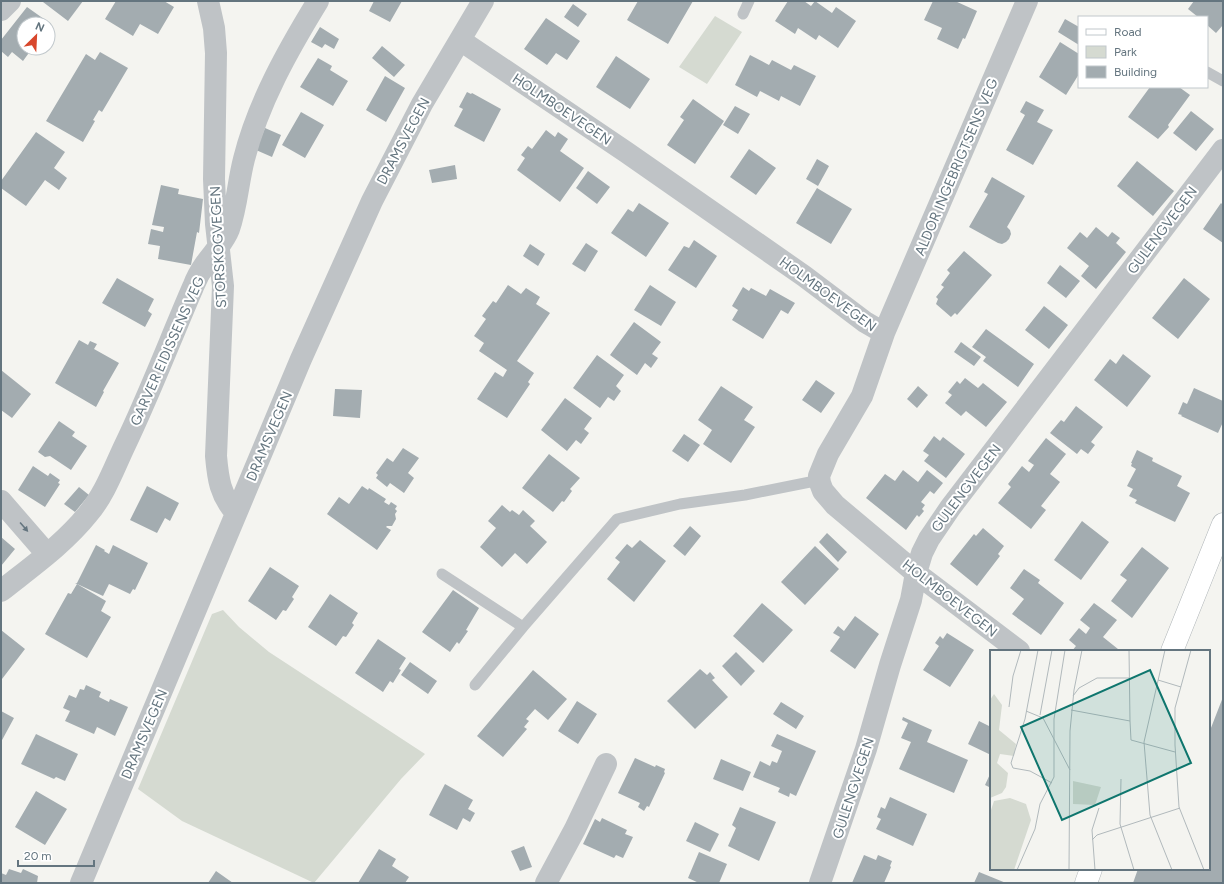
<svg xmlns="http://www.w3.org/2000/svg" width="1224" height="884" font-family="Figtree,sans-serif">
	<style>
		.green { fill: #d5dad1 }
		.building { fill: #a3acb0 }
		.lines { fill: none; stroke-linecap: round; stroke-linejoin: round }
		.secondary-casing { stroke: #afb5b8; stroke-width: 23 }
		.lane { stroke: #bfc3c6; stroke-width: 11 }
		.street { stroke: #bfc3c6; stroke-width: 22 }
		.secondary { stroke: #fff; stroke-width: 22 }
		.oneway { fill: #64757f }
		.labels { text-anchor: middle; stroke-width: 4; stroke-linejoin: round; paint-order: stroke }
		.street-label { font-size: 14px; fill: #64757f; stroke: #fff }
		.inset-road { fill: none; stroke: #b1b9bc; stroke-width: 1 }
		.view { fill: #0f766e; fill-opacity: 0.15; stroke: #0f766e; stroke-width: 2 }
		.inset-edge { fill: none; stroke: #64757f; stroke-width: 2 }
	</style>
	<rect width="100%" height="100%" fill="#f4f4f0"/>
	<!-- green -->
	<path class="green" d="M715,16L742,32L707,84L679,67Z
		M223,610L239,627L269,652L425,754L401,779L314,883L182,821L138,789L212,614Z"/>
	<!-- building -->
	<path class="building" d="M44,1H83L68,21L43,2Z
		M116,1H164L174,7L158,34L140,24L133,36L105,19Z
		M374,1H402L390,22L369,11Z
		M638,1H693L668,44L627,20Z
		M788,1H804L811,6L815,1L832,13L836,7L856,21L838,48L819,35L816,40L798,28L795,34L775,21Z
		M933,1H955L977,11L965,39L963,38L958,49L937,39L942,28L924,20Z
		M1194,1H1223V25L1216,33L1207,25V17H1198L1188,9Z
		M573,4L587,14L578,27L564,17Z
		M27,7L51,24L48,28V24H24V48H40L36,54L31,50L23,61L12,52L8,57L1,51V40Z
		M546,18L580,41L567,60L556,53L547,65L524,49Z
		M1065,19L1079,27V45L1058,32Z
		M320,27L339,39L334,49L325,44L322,48L311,42Z
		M1060,42L1079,54V74L1066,95L1039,77Z
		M382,46L405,65L394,77L372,58Z
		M100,52L128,68L102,112L99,110L93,120L95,121L83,142L46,121L86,54L95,60Z
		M750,55L769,65L772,60L791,70L794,65L816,76L800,106L781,96L779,101L760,91L757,97L735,85Z
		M616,56L650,79L630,109L596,87Z
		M318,58L332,66L330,70L348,81L333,106L300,87Z
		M385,76L405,88L386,122L366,110Z
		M1150,87H1179L1190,95L1168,125L1169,127L1158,139L1128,117Z
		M467,92L471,94L472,93L501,109L484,142L454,126L463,109L459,107Z
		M693,99L724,121L695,164L667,145L684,120L680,117Z
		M1026,101L1044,110L1037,122L1053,130L1033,165L1006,150L1025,115L1020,112Z
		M735,106L750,114L738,134L723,125Z
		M1191,111L1214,129L1196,151L1173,133Z
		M301,112L324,125L305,158L282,145Z
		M265,128L281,135L272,157L256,150Z
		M546,130L555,137L558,132L568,139L560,151L584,168L560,202L517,170L525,158L521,155L528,146L532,149Z
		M36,132L65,152L54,168L67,178L59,190L45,180L26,206L1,188V181Z
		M749,149L776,168L756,195L730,177Z
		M817,159L829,166L818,186L806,179Z
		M1137,161L1174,191L1153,216L1117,186Z
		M455,165L457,179L432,183L429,170Z
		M588,171L610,187L597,204L576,188Z
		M992,177L1025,196L1007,227L1010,230L1011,234L1009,239L1006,242L1002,244L998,243L969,227L988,194L984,192Z
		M161,185L179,189L178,194L203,199L199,233L197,232L191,265L158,259L160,246L148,244L151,229L163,232L164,227L152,225Z
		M817,188L852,209L831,244L796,223Z
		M639,203L669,223L646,257L611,233L628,209L633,212Z
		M1221,203L1223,205V243L1203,229Z
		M1096,227L1108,237L1112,232L1120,238L1116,243L1126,252L1096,289L1081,276L1089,266L1067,248L1080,232L1087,238Z
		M694,240L717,256L696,288L668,270L684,246L689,248Z
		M586,243L598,251L585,272L572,264Z
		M530,244L545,254L538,266L523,256Z
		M964,251L992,275L957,315L955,313L951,317L936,304L938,299L936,297L944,287L941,285L950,273L947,270Z
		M1060,265L1080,281L1066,298L1047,283Z
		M117,278L154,299L148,311L152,314L145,327L102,303Z
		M1184,278L1210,299L1178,339L1152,318Z
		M508,285L521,294L526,288L540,297L536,304L550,313L517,361L534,373L528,382L530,384L507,418L477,399L495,372L503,377L507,370L479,351L484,343L474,336L486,319L482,316L493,301L496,303Z
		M650,285L676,302L661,326L634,310Z
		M743,287L749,291L751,288L766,296L770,289L795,303L788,314L781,310L763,339L732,320L738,310L732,306Z
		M1044,306L1068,325L1049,349L1025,330Z
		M634,322L661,342L652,354L658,358L651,368L645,363L637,375L610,355Z
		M986,329L1034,364L1018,387L983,361L986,357L972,347Z
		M79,340L88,345L90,341L97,344L94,349L119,363L103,391L104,392L96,407L55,383Z
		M961,342L981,357L974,366L954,352Z
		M1123,354L1151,376L1127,407L1094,380L1110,359L1116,364Z
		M597,355L624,375L616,386L621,391L614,401L608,397L600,408L573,388Z
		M1,370L31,394L12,418L1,410Z
		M965,378L978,388L983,383L1007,402L986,427L966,411L961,416L945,403L952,395L948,392L957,381L960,384Z
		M816,380L835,393L821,413L802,400Z
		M721,386L753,407L744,420L755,427L731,463L703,444L712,430L698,420Z
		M918,386L928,395L917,408L907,399Z
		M1194,388L1223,401V422L1218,433L1181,416L1182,415L1178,414L1183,402L1187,404Z
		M335,389L362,390L360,418L333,416Z
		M565,398L592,418L584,429L589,433L581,444L576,440L567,451L541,430Z
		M1076,406L1103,427L1091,442L1095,445L1088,454L1081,449L1077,454L1050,433L1061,420L1064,422Z
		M59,421L75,432L72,436L87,446L71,470L50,456L45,457L38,452Z
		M684,434L700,445L688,462L672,451Z
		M934,436L940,441L943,437L965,454L946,478L924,461L929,455L923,451Z
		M1046,438L1066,454L1050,474L1060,482L1041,506L1046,510L1031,529L998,503L1011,487L1008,484L1022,466L1029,472L1034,465L1028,461Z
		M403,448L419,458L408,473L414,478L404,493L390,483L387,487L376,478L378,475L376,473L387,458L393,462Z
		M1137,450L1153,458L1152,461L1182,476L1177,486L1190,493L1175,522L1135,503L1137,500L1129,496L1133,489L1127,486L1136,469L1131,466L1132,463H1131Z
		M549,454L580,478L570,489L572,491L564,502L562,501L553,512L522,488Z
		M33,466L48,476L50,473L60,480L58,483L60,484L45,507L18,490Z
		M903,470L918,482L927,470L943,483L934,494L930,491L921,502L925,505L922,509L924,511L919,517L917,515L906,530L866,498L885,474L895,481Z
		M147,486L179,503L170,521L165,518L157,533L130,520Z
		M362,486L368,490L369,488L386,499L384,502L389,505L391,502L397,506L395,509L397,511L395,514L396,519L392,526H387L386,527L391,530L377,550L327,514L339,497L349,504Z
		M79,487L89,495L75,512L64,504Z
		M502,505L510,512L512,510L519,515L523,510L535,521L530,526L547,542L527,564L515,553L502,567L480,547L496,528L488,521Z
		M1082,521L1109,542L1081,580L1054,560Z
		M690,526L701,536L685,556L673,546Z
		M983,528L1004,546L998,554L1000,556L977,586L950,564L974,534L976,536Z
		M827,533L847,552L838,562L819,542Z
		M1,537L15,549L1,566Z
		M640,540L666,561L634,602L607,579L620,562L615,558L627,544L632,548Z
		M96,545L105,550L104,551L109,554L113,545L148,563L135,590L133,589L130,594L109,584L103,596L75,583H77Z
		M815,546L839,569L805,605L781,582Z
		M1142,547L1169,568L1132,618L1111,601L1127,580L1120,575Z
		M270,567L299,586L292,597L294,599L286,611L283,610L276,620L248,601Z
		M1024,569L1040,580L1038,583L1064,603L1041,635L1012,614L1024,599L1010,588Z
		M77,584L106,601L101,611L111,617L87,658L45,634L68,593L71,594Z
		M453,590L479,608L466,630L468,631L459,644L457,642L450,652L422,632Z
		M330,594L358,613L352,623L354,625L346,637L343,636L336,646L308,627Z
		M762,603L793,630L763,663L733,636Z
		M1094,603L1117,620L1103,637L1118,649L1117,651H1072L1076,646L1069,640L1079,628L1086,634L1090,628L1080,620Z
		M855,616L879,634L855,669L830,651L840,637L833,633L838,626L844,631Z
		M1,630L25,649L2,679H1Z
		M947,633L974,650L950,687L923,670L939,646L935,643L940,636L943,639Z
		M378,639L406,658L399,669L401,670L393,683L390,681L383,692L355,673Z
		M736,652L755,671L741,686L722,666Z
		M410,662L437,681L428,694L401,675Z
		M700,669L707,675L710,672L715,678L712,680L728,697L695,729L667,701Z
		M533,670L567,699L548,720L535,709L526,719L529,721L524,727L527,729L503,757L477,736Z
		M86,685L101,692L99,697L109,702L110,699L128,707L115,736L97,727L94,734L65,721L70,711L63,708L69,695L76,698L80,689L84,690Z
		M1223,697V883H1133L1138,869H1209V733Z
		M577,701L597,714L578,744L558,731Z
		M781,702L804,716L796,729L773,714Z
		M1,711L14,718L1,742Z
		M903,717L932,730L927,742L968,760L954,793L899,769L911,742L901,738L908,723L902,720Z
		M979,721L991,727V755L968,744Z
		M36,734L78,754L65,781L56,777L54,779L21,764Z
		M777,734L816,751L796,796L790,793L789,797L778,792L780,788L753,777L760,761L770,766L772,761L777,763L782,751L771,746Z
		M635,758L655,767L656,765L665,769L664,772L665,773L649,807L647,806L644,811L638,807L640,803L618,793Z
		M721,759L751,772L743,791L713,779Z
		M991,772V788L985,785Z
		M445,784L473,800L468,809L475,813L470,822L463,818L457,830L429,815Z
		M36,791L67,809L45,845L15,827Z
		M890,797L927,814L913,846L876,829L881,819L877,817L881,807L885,809Z
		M740,807L776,822L759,861L728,846L736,828L732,825Z
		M602,818L627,830L625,834L633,837L623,858L616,855L614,858L583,844L595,819L600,822Z
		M695,822L719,834L710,852L686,841Z
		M524,846L532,867L520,871L511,851Z
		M379,849L396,859L392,866L409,877L405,883H358Z
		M699,852L727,864L719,883H699L688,878Z
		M864,855L876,860L878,855L892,861L890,866L891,867L884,883H852Z
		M9,869L21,873L23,869L38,876L37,883H1V873L6,875Z
		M216,871L233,883H208Z
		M979,872L1006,883H974Z"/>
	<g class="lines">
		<defs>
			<path id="secondary" d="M1172,651L1223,524
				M1086,883L1091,869"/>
		</defs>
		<!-- secondary casing -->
		<use href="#secondary" class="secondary-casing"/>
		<!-- lane -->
		<path class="lane" d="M743,14L749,1
			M1207,72L1223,81
			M442,574L523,627L617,519L680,504L745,495L820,480
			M475,685L523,627"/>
		<!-- street -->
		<path class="street" d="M208,1L214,28L216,53L214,179L216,224L223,286L216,456C218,479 220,495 236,513
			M1,10L10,1
			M460,40L626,152L804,276L865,322L884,333L862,396L828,454L819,476L820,483L823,491L835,505L916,573L1019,651
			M884,333L1027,1
			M1,501L40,546L46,555
			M1,591C31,567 64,544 88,514C105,494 114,468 125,445C150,393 170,340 193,287C196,279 201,270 206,263C214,252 224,242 229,229C237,206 238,182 244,159C258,103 288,50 318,1
			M81,883L301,359L372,201L422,104L483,1
			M546,883L575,829L606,764
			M820,883L866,749L890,665L911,600L916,573L922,553L929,539L950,508L1223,150"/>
		<!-- secondary -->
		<use href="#secondary" class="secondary"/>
	</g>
	<!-- one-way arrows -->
	<defs><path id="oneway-solid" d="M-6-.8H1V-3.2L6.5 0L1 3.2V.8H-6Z"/></defs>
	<use class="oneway" href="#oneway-solid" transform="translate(24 527) rotate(49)"/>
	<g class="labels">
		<!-- street labels -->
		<g class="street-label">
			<text transform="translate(562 109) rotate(34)" y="5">HOLMBOEVEGEN</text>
			<text transform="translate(403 141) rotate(-62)" y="5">DRAMSVEGEN</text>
			<text transform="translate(956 167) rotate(-67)" y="5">ALDOR INGEBRIGTSENS VEG</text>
			<text transform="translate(1162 230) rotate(-53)" y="5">GULENGVEGEN</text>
			<text transform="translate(218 247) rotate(-93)" y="5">STORSKOGVEGEN</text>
			<text transform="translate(828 294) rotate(36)" y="5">HOLMBOEVEGEN</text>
			<text transform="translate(167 351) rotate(-66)" y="5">GARVER EIDISSENS VEG</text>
			<text transform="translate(269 436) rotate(-67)" y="5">DRAMSVEGEN</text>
			<text transform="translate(966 488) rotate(-53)" y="5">GULENGVEGEN</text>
			<text transform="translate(950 598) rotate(38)" y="5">HOLMBOEVEGEN</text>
			<text transform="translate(144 734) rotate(-67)" y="5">DRAMSVEGEN</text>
			<text transform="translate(853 788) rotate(-72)" y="5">GULENGVEGEN</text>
		</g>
	</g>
	<!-- overview -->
	<g transform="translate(990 650)">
		<rect width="220" height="220" fill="#f4f4f0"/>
		<path d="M4,44L12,55L9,80L26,94L24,106L10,104L7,113L18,123L16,137L12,143L0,148V50ZM83,131L111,137L105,155L83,154ZM20,148L36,154L41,170L24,220H0V163L4,151Z" fill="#d5dad1"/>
		<path class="inset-road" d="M48,0L35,69L21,113L23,118L40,121L62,133M139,0L140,71M175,0L154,92L160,165L182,220M201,0L185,58V95L189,157L214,220M168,30L191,37M83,46L89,38L107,28H139M19,57L23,26L31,0M81,60L140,71L141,90L185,102M36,61L53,68L80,120M50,65L62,0M131,129L130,174L144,220M102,190L107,185L190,158M27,220L45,179L50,154L64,127V69L75,0M79,220L80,81L84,40L92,0M105,220L102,180L109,158"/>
		<path class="view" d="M160,20L201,113L72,170L31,77Z"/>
		<rect width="220" height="220" class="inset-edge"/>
	</g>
	<!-- border -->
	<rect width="1224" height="884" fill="none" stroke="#64757f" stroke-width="4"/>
	<!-- legend -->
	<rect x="1078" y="16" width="130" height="72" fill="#ffffff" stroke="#c1c8cc"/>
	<rect x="1086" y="29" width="20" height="6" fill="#ffffff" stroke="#c1c8cc"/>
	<text x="1114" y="36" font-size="12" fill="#64757f">Road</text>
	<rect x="1086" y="46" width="20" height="12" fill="#d5dad1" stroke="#c1c8cc"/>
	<text x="1114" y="56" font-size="12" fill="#64757f">Park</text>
	<rect x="1086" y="66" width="20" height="12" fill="#a3acb0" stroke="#c1c8cc"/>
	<text x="1114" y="76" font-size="12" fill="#64757f">Building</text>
	<!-- north arrow -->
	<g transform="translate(36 36) rotate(24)"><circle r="19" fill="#ffffff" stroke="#c1c8cc"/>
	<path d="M0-3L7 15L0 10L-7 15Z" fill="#d8472c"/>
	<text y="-6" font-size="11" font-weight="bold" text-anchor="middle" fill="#64757f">N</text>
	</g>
	<!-- scale -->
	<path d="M18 860v6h76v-6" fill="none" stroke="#64757f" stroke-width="2"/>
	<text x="24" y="860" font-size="12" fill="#64757f" stroke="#ffffff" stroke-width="3" paint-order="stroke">20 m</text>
</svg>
